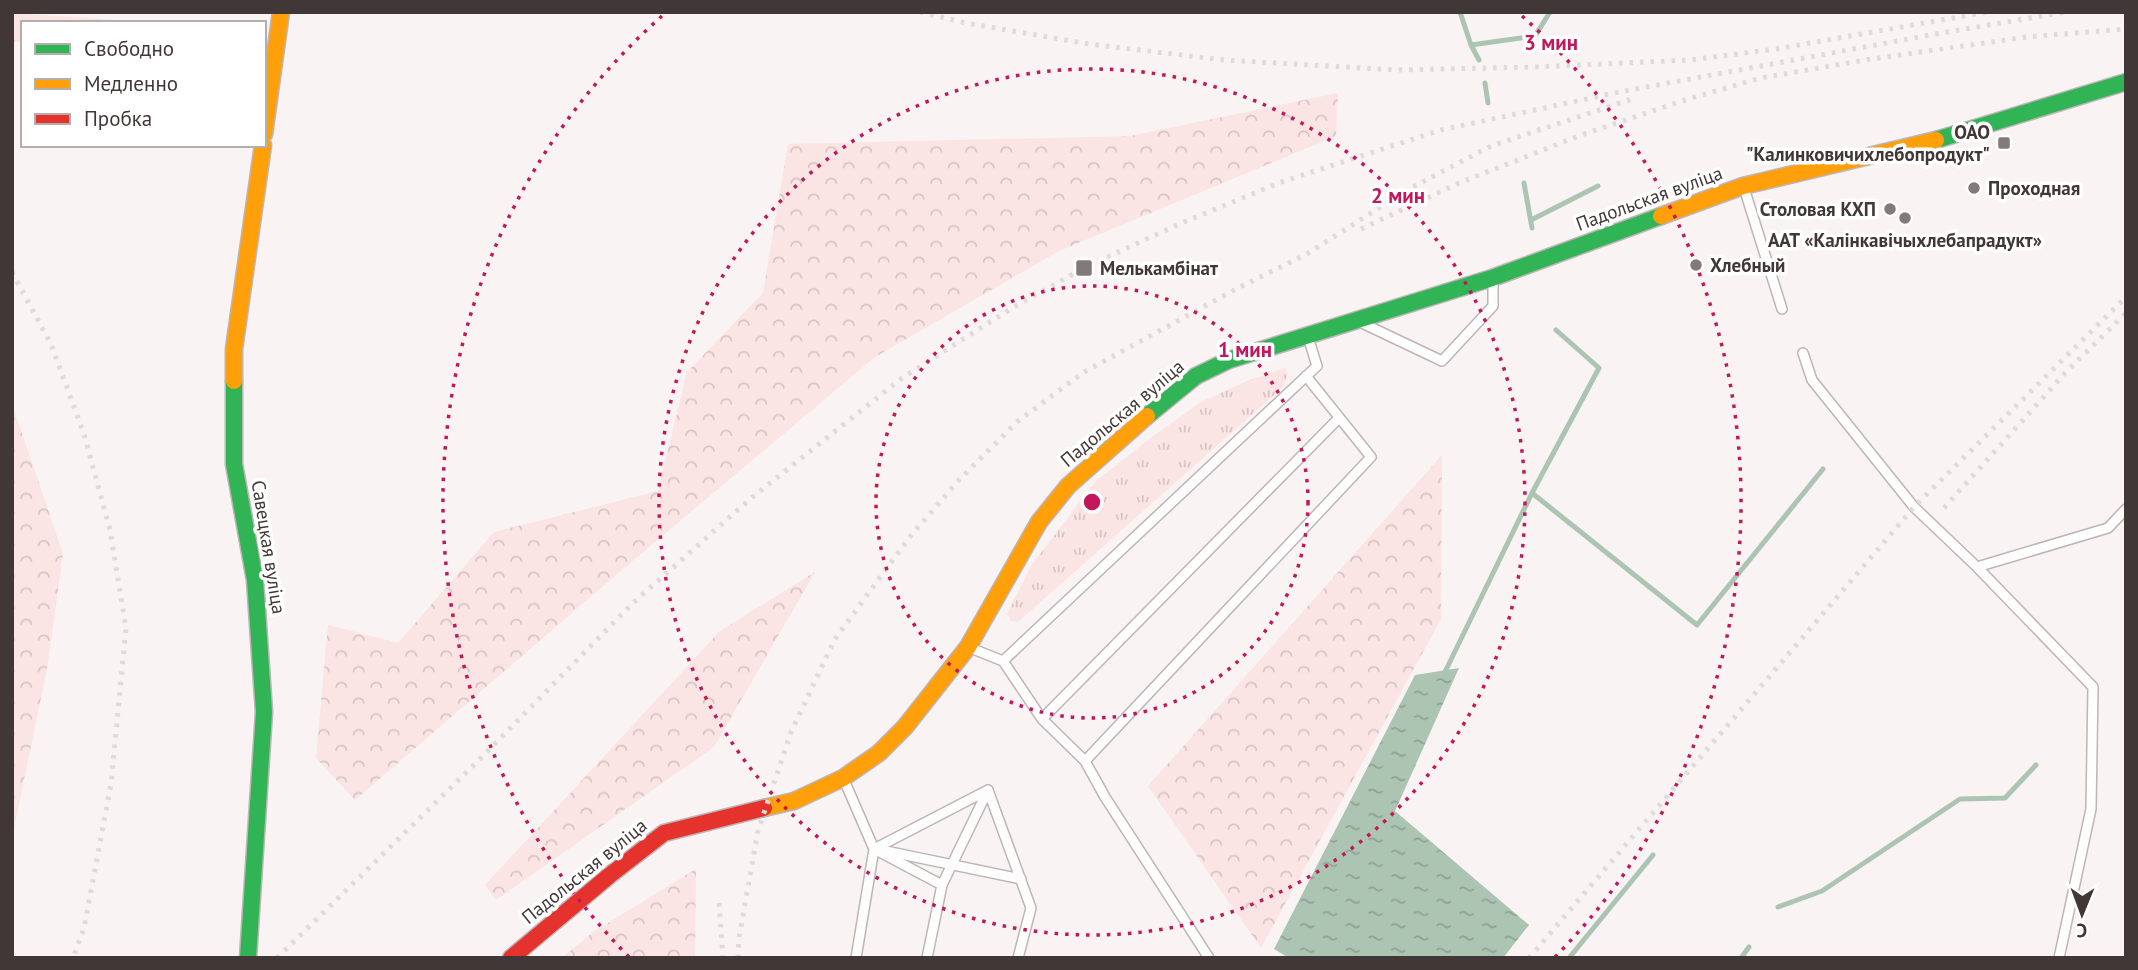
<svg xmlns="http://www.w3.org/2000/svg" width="2138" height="970" font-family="'PT Sans',sans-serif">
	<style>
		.grass { fill: url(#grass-tufts) }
		.forest { fill: url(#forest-crowns) }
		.water { fill: url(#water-ripples) }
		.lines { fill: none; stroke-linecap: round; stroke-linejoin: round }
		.stream { stroke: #acc5b3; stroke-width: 5 }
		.lane-casing { stroke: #beb5b5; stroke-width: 12 }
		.fast-casing { stroke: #beb5b5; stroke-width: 19 }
		.slow-casing { stroke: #beb5b5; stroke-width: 19 }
		.jam-casing { stroke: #beb5b5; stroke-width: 19 }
		.lane { stroke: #fefdfd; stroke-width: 9 }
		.fast { stroke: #30b455; stroke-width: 16 }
		.slow { stroke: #ff9f0a; stroke-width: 16 }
		.jam { stroke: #e5322d; stroke-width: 16 }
		.rail { stroke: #dedbdb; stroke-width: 5; stroke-dasharray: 3.5 7; stroke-linecap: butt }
		.ring { fill: none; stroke: #c2185b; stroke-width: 3.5; stroke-dasharray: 3.5 7 }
		.poi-dot { fill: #827979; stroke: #fff; stroke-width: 2.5 }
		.labels { text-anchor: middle; stroke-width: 7; stroke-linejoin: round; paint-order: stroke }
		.poi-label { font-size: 19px; font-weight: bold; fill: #423737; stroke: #fff; text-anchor: start }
		.street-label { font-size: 19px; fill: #423737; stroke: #fff }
		.centre { fill: #c2185b; stroke: #fff; stroke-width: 3.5 }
		.ring-label { font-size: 21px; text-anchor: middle; font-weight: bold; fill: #c2185b; stroke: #fff; stroke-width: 7; stroke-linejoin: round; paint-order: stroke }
	</style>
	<defs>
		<pattern id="grass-tufts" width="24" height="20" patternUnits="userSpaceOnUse" patternTransform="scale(1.75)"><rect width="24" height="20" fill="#fae4e4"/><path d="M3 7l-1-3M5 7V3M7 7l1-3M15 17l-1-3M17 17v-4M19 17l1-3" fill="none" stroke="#d8c4c4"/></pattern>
		<pattern id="forest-crowns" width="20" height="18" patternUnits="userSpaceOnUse" patternTransform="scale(1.75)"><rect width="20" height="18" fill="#fae4e4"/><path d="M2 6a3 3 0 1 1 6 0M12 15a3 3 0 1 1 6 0" fill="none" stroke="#d8c4c4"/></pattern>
		<pattern id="water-ripples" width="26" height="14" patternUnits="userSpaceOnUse" patternTransform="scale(1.75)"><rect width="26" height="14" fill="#acc5b3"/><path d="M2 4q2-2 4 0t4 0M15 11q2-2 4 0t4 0" fill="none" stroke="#8ea192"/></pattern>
	</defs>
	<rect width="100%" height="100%" fill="#f9f3f3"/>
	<!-- grass -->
	<path class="grass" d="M1285,368L1288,374L1283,387L1018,622L1011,621L1007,614L1031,566L1095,482L1152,437L1201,402L1247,381Z"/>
	<!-- forest -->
	<path class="forest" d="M12,13L160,23H23V42H12Z
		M1338,93L1336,136L1059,251L875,357L617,574L355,800L316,758L328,625L398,643L494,532L658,491L687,372L763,293L788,144L1130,136Z
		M12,404L63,554L47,669L12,838Z
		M1442,455L1441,619L1261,948L1148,786Z
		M815,572L714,747L496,900L485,885L720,631Z
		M696,869L695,958H562L593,932Z"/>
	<!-- water -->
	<path class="water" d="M1459,668L1395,811L1529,925L1503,958H1289L1274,949L1415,675Z"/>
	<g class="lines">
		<!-- stream -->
		<path class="stream" d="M1460,12L1471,45L1479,60
			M1471,45L1535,36L1550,12
			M1485,83L1488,103
			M1524,183L1532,228
			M1531,220L1598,186
			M1532,493L1697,625L1823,469
			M1443,676L1532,493L1599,368L1556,330
			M1778,907L1822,891L1960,799L2005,798L2036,765
			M1569,958L1653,855
			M1741,958L1749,947"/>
		<defs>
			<path id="lane" d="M1744,188L1782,309
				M1362,323L1442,361L1493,306V281
				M1803,353L1812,380L1914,507L1977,567L2093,687L2091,809L2059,958
				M1977,567L2108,528L2126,509
				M968,647L1003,661
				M1042,719L1339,418
				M1085,761L1371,457L1306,376
				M844,780L874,849L942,885
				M874,849L988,790L1031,908L1018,958
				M886,851L1021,879
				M856,958L874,849
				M927,958L942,885L988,790
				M1209,958L1105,797L1085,761L1042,719L1003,661L1317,366L1308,337"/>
			<path id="fast" d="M1936,140L2126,82
				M234,381V464L255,580L264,712L248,958
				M1147,416L1196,376L1229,360L1492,278L1661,216"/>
			<path id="slow" d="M264,134L281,12
				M1661,216L1743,186L1936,140
				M234,381V349L263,145
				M764,808L794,801L843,778L879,753L905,727L968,647L1039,522L1068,486L1147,416"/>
			<path id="jam" d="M511,958L610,875L664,833L764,808"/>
		</defs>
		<!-- lane casing -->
		<use href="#lane" class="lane-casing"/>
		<!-- fast casing -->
		<use href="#fast" class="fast-casing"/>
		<!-- slow casing -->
		<use href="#slow" class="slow-casing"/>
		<!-- jam casing -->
		<use href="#jam" class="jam-casing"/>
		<!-- lane -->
		<use href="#lane" class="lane"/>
		<!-- fast -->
		<use href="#fast" class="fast"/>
		<!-- slow -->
		<use href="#slow" class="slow"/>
		<!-- jam -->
		<use href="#jam" class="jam"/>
		<!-- rail -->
		<path class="rail" d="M920,12L966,23L1089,44L1224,60L1396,70L1535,67L1690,60L1776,49L1987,12
			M1361,229L1459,183L1581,135L1688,99L1761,78L1865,60L2026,37L2126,29
			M12,272L51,344L84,434L110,530L126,628L111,784L84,928L73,958
			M1944,508L2066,372L2126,313
			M719,903L723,958
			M277,958L479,760L633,603L750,499L902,378L1012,308L1084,268L1179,224L1284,181L1441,130L1619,92L1941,33L2066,12
			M738,958L739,938L758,831L791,732L835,639L909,538L958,481L1018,421L1084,372L1238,288L1307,254L1407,190L1491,146L1632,99
			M1529,958L1914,507L2126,297"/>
	</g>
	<!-- distance rings -->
	<g class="ring">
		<circle cx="1092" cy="502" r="216"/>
		<circle cx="1092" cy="502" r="433"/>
		<path d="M629 957A649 649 0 0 1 662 16M1522 16A649 649 0 0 1 1555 957"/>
	</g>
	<!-- markers -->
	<g class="poi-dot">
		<rect x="1997" y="136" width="14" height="14" rx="3.5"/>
		<circle cx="1974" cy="188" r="7"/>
		<circle cx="1890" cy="209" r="7"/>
		<circle cx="1905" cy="218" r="7"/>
		<circle cx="1696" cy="265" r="7"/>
		<rect x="1075" y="259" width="18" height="18" rx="3.5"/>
	</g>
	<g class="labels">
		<!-- poi labels -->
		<g class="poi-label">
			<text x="1990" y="139" text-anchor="end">ОАО<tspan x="1990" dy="22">"Калинковичихлебопродукт"</tspan></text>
			<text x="1988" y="195">Проходная</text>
			<text x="1876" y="216" text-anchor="end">Столовая КХП</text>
			<text x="1905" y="247" text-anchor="middle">ААТ «Калінкавічыхлебапрадукт»</text>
			<text x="1710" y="272">Хлебный</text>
			<text x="1100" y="275">Мелькамбінат</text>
		</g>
		<!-- street labels -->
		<g class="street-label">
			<text transform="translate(1649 198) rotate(-20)" y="7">Падольская вуліца</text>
			<text transform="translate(1122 413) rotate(-40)" y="7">Падольская вуліца</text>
			<text transform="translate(269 547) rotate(81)" y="7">Савецкая вуліца</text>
			<text transform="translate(584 871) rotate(-39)" y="7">Падольская вуліца</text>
		</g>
	</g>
	<circle cx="1092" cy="502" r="10" class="centre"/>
	<g class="ring-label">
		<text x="1551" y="50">3 мин</text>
		<text x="1398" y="203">2 мин</text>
		<text x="1245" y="357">1 мин</text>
	</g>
	<!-- border -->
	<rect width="2138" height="970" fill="none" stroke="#423737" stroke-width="28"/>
	<!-- legend -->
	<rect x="21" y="21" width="245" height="126" fill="#ffffff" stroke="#b3afaf" stroke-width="2"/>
	<rect x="35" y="44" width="35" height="10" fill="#30b455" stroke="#b3afaf" stroke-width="2"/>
	<text x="84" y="56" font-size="21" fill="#423737">Свободно</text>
	<rect x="35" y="79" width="35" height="10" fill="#ff9f0a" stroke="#b3afaf" stroke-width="2"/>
	<text x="84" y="91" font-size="21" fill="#423737">Медленно</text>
	<rect x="35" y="114" width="35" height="10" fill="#e5322d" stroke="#b3afaf" stroke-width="2"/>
	<text x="84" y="126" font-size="21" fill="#423737">Пробка</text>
	<!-- north arrow -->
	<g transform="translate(2082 914) rotate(181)" stroke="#ffffff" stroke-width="5" paint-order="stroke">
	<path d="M0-5L12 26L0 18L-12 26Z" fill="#423737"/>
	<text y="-10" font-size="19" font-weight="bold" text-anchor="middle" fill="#423737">С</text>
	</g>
</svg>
